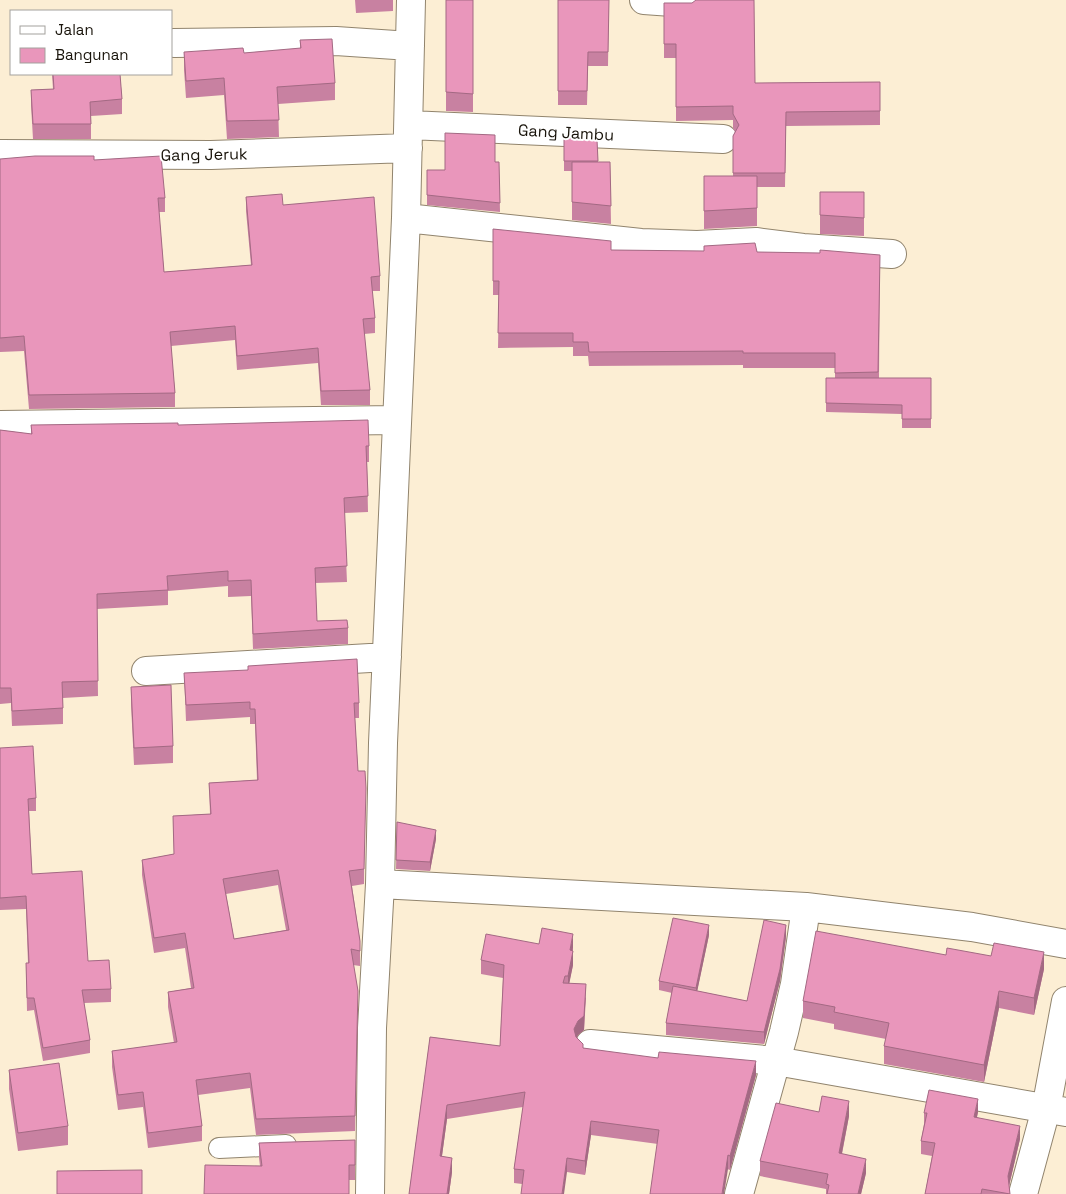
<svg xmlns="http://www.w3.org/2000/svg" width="1066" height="1194" font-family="'Space Grotesk',sans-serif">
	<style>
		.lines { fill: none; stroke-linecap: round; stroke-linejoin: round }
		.lane-casing { stroke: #91846d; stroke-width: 22 }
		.street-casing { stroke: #91846d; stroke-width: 30 }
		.lane { stroke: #fff; stroke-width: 20 }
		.street { stroke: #fff; stroke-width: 28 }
		.wall { fill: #c881a1; fill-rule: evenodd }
		.shaded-wall { fill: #a36983 }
		.building { fill: #e996bb; stroke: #a36983; fill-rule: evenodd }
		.labels { text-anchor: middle; stroke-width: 4; stroke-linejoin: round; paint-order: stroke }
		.street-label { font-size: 16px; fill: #19140b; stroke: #fff }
	</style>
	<rect width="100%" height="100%" fill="#fceed4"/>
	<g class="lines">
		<defs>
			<path id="lane" d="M219,1148L286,1145"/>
			<path id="street" d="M644,0L686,3
				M174,43L336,41L410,46
				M409,125L723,139
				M0,154L211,155L408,148
				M406,218L641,243L697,245L756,242L803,248L892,254
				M0,425L396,420
				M146,671L387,657
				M380,884L806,907L972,927L1066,944
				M590,1044L776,1061L1066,1112
				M370,1194L372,1028L380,884L383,743L406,218L411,0
				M739,1194L784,1032L795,984L806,907
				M1023,1194L1046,1109L1066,1001"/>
		</defs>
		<!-- lane casing -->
		<use href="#lane" class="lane-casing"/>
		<!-- street casing -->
		<use href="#street" class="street-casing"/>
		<!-- lane -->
		<use href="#lane" class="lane"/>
		<!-- street -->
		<use href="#street" class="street"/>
	</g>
	<!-- wall -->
	<path class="wall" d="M355,0H393V11L356,13Z
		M446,0H473V112L446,111Z
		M558,0H609L608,66H588L587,105H558Z
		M664,3H692L755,83L880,82V125L786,126L785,187H757V226L704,229V176H733V136L735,132L733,128V120L676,121V58H664Z
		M300,40L335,83V100L278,104L279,137L227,139L224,95L186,98L184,70V52L244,53L300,49Z
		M52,74H120L122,99V114L91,116V139H33L31,105V90L53,89Z
		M564,138L597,140L598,162H610L611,224L572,220V171H564Z
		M0,159L94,160L165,198V212H159L164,272L251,265L246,211V197L283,205L380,276V291H372L375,318V333L364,334L370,390V405H321L318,363L237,370L235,340L171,346L175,393V407L29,409L24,351L0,352Z
		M495,162H499L500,212L427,205V170H445Z
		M820,192H864V236L820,234Z
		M493,229L611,250L880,255L879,378H931V428H902V414L826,412V378H835V368H743V365L589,366L588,356H573V347L498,348L499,295H493Z
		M31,425H178L369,446V462H367L368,512L344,513L347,582L315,583L317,621L348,628V644L253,649L251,596L228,597V586L168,591V605L97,609L98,696L63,698V724L12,726L11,703L0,704V430L31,434Z
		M184,673L359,703V718H355L358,771H365L364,884L352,886L360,941V966L353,965L358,991L355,1131L256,1135L250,1088L198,1095L202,1126V1141L148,1148L143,1107L118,1110L112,1067V1051L174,1043L168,1007V992L191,988L185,948L154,953L142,875V860L174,854L173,816L210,814L209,783L257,780L255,724H250V717L186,721ZM278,885L286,930L234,939L226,894Z
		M131,687L173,746V763L134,765L131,704Z
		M0,748L36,798V811H29L32,874L88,961L111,989V1002L84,1003L90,1040V1053L43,1061L34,1010L27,1011L26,963H28L26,909L0,910Z
		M397,822L436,839L430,871L396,869Z
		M709,935L697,991L747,1001L786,937L780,981L764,1044L666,1035V1023L672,993L659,990V981Z
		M539,944L573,947V965L569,983L586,998L584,1030L578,1035L577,1037L583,1048L756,1075L730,1170L658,1144L591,1135L585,1175L567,1172L522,1184L514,1183V1169L523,1107L447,1119L442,1156L452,1172L449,1194H409L430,1037L500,1046L503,978L481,974V960Z
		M946,955L1044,969L1034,1015L999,1008L984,1082L884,1064V1046L886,1039L834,1029V1024L803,1018V1001Z
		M9,1070L68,1126V1145L18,1151L9,1089Z
		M819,1112L849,1116L842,1154L866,1173L861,1194H826V1189L760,1176V1161Z
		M978,1112L977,1117L1020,1139L1009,1186L1010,1194H925L932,1156L921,1154V1141L924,1124V1113Z
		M355,1140V1180H349L260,1166L259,1158V1143Z"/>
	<!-- shaded-wall -->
	<path class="shaded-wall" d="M436,830V839L430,871V862Z
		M709,925V935L696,997V988Z
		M786,925V937L780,981L764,1044V1032Z
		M573,934V947L570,964V950Z
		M573,951V965L568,990V976Z
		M1044,952V969L1034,1015V998Z
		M586,984L584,1030L578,1035L574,1043V1029L578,1021Z
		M999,991V1008L984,1082V1065Z
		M756,1061V1075L730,1170V1156Z
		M978,1099V1112L974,1130V1117Z
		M849,1101V1116L839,1168V1153Z
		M447,1105V1119L440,1170V1156Z
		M591,1121V1135L585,1175V1161Z
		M1020,1126V1139L1008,1190V1176Z
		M728,1155V1169L724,1194H722Z
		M452,1158V1172L449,1194H447Z
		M567,1158V1172L564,1194H562Z
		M866,1159V1173L861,1194H858Z"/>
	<!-- building -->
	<path class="building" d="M446,0H473V94L446,92Z
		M558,0H609L608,52H588L587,91H558Z
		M696,0H754L755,83L880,82V111L786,112L785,173H733V136L739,125L733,114V106L676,107V44H664V3H692Z
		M332,39L335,83L277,87L279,120L227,121L224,78L186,81L184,52L243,48L244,53L301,48L300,40Z
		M53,74H120L122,99L90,102L91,124H33L31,90L54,89Z
		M445,133L495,135V162H499L500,203L427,195V170H445Z
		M564,138L597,140L598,161H564Z
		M35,156H94V160L161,156L165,198H158L164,272L252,265L246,197L282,194L283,205L374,197L380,276L371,277L375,318L363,319L370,390L321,391L318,348L237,356L235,326L170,332L175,393L29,395L24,336L0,338V159Z
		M572,162H610L611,206L572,202Z
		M704,176H757V208L704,211Z
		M820,192H864V218L820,215Z
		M493,229L611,241V250L704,251V246L755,243L757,252L820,253V250L880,255L878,372L835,373V353H743V351L589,352L588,342H573V333H498L499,281H493Z
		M826,378H931V419H902V405L826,403Z
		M368,420L369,446H366L368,496L344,498L347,566L315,568L317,621L347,620L348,628L253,634L251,580L228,581V571L167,576L168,590L97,594L98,681L62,682L63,708L12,711L11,688H0V430L32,434L31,425L178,423V425Z
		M357,659L359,703H354L358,771H365L366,788L364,869L349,871L360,941V951L351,949L358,991L355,1116L256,1119L250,1073L196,1080L202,1126L148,1133L143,1092L118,1095L112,1051L177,1042L168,992L194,988L185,933L154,938L142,860L174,854L173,816L211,814L209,783L258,780L255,709H250V702L186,705L184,673L248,670V666ZM278,870L289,930L234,939L223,879Z
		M171,685L173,746L134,748L131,687Z
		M33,746L36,798L28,799L32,874L82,871L88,961L109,960L111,989L82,990L90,1040L43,1048L34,998H27L26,963H29L26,896L0,898V748Z
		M397,822L436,830L430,862L396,860Z
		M673,918L709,925L696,988L659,981Z
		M764,920L786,925L780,969L764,1032L666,1023L673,986L747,1001Z
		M542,928L573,934L570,950L573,951L568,976H565L563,983L586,984L584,1016L578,1021L574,1029L576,1037L583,1044V1048L658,1058L659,1052L756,1061L730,1156L728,1155L722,1194H650L659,1130L591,1121L585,1161L567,1158L562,1194H521L524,1170L514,1169L525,1092L447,1105L440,1156L452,1158L447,1194H409L430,1037L500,1046L504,965L481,960L486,934L539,944Z
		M816,931L946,955L947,948L991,956L994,943L1044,952L1034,998L999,991L984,1065L884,1046L889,1023L834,1012L835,1007L803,1001Z
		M59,1063L68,1126L18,1133L9,1070Z
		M929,1090L978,1099L974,1117L1020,1126L1008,1176L1010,1194L982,1189L981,1194H925L935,1143L921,1141L927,1113H924Z
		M822,1096L849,1101L839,1153L866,1159L858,1194H827L829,1185L826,1184L828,1174L760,1161L776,1103L819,1112Z
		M355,1140V1165H349V1194H204L205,1165L262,1166L259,1143Z
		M142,1170V1194H57V1171Z"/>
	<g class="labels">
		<!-- street labels -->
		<g class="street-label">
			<text transform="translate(566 132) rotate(3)" y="6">Gang Jambu</text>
			<text transform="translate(204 154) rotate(-1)" y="6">Gang Jeruk</text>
		</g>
	</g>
	<!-- legend -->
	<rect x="10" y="10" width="162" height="65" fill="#ffffff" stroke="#a3a19d"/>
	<rect x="20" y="26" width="25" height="8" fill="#ffffff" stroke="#a3a19d"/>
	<text x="55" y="35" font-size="15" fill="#19140b">Jalan</text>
	<rect x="20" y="48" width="25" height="15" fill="#e996bb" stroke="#a3a19d"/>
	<text x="55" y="60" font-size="15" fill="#19140b">Bangunan</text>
</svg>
